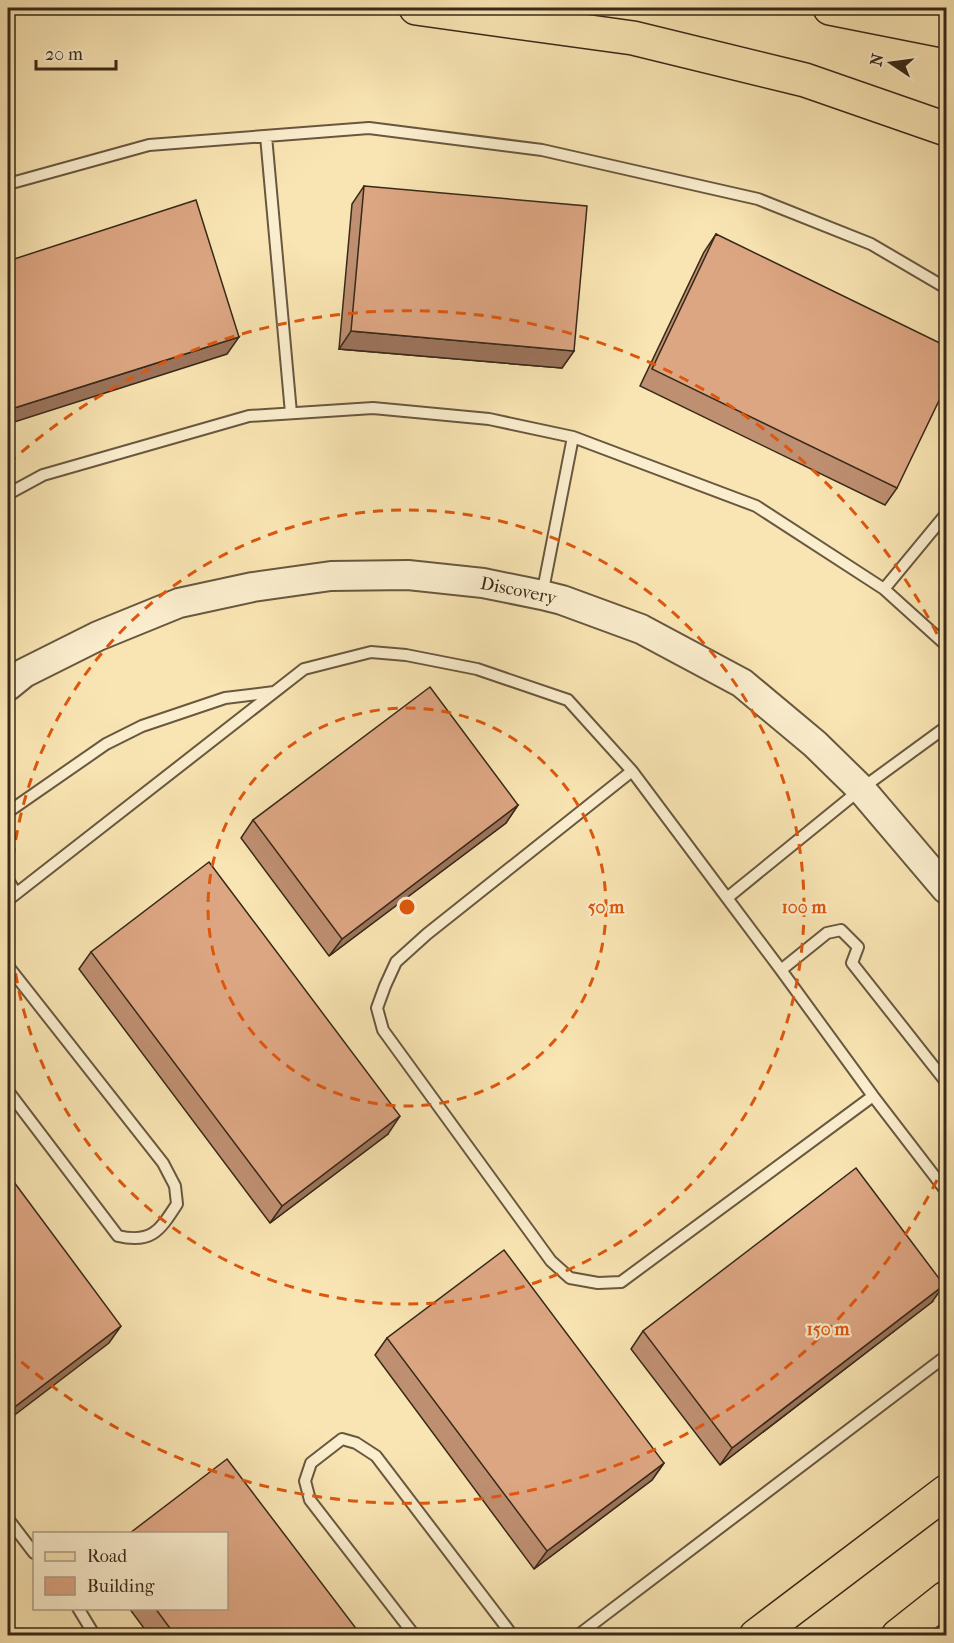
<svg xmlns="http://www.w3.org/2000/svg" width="954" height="1643" font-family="'IM FELL French Canon',serif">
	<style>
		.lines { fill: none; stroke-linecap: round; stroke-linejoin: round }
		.service-casing { stroke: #68583f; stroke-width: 14 }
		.tertiary-casing { stroke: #68583f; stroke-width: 32 }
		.primary-casing { stroke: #382918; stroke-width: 36 }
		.motorway-casing { stroke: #382918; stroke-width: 36 }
		.service { stroke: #fbeece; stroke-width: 10 }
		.tertiary { stroke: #fbeece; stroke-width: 28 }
		.primary { stroke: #f9e5b3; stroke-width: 33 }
		.motorway { stroke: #f9e5b3; stroke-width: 33 }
		.wall { fill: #be8f71; stroke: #382918; stroke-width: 1.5 }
		.shaded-wall { fill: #9b745c; stroke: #382918; stroke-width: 1.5 }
		.building { fill: #dda683; stroke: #382918; stroke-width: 1.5 }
		.ring { fill: none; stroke: #df570d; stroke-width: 3; stroke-dasharray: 10 8 }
		.labels { text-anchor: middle; stroke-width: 4.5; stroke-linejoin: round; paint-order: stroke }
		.street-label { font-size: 18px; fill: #382918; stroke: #fbeece }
		.centre { fill: #df570d; stroke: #fbeece; stroke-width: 3 }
		.ring-label { font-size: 18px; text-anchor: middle; font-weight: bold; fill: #df570d; stroke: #fbeece; stroke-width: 4.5; stroke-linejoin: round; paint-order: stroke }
	</style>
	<rect width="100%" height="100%" fill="#f9e5b3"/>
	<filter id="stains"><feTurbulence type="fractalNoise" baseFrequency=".00333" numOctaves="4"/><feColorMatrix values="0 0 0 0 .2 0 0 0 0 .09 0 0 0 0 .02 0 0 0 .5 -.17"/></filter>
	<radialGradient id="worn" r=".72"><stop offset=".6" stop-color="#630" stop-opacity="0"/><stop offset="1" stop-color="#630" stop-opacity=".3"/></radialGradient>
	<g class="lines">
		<defs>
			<path id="service" d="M266,136L291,413
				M8,184L149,145L369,128L542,150L758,199L871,244L946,288
				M8,494L43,475L249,416L373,408L489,419L573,437
				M884,589L946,514
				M542,595L573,437L756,506L884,589L946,645
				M632,771L427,934L396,962L385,986L377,1008L383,1030L551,1261L570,1278L598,1283L621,1282L873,1096
				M8,812L106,744L142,726L225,698L274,692
				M8,880L16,893
				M727,898L781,970L827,933L841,930L858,947L852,963L946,1082
				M8,900L304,669L371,652L406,655L477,669L568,700L632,771L727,898L861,789L946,727
				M8,966L163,1163L175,1186L177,1204C160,1230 152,1244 118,1236L8,1091
				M781,970L873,1096L946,1191
				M8,1519L34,1553
				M78,1608L95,1636
				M415,1636L310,1500L305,1481L311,1463L342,1439L356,1443L376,1456L513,1636
				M577,1636L946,1356"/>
			<g id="tertiary">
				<path id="s1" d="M8,686L24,673L98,636L179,603L253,587L331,576L408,575L483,583L542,595L562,600L641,629L742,683L815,744L861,789L946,889"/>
			</g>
			<path id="primary" d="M756,1636L946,1492
				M898,1636L946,1598"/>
			<path id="motorway" d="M416,8L633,38L805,80L946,129
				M830,8L946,31"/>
		</defs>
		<!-- service casing -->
		<use href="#service" class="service-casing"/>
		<!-- tertiary casing -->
		<use href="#tertiary" class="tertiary-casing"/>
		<!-- primary casing -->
		<use href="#primary" class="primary-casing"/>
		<!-- motorway casing -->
		<use href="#motorway" class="motorway-casing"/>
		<!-- service -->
		<use href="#service" class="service"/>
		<!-- tertiary -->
		<use href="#tertiary" class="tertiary"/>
		<!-- primary -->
		<use href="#primary" class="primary"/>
		<!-- motorway -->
		<use href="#motorway" class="motorway"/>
	</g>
	<!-- wall -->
	<path class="wall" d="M364,186L574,351L562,368L339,349L352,204Z
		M716,234L897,488L885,505L640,386L704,252Z
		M518,805L506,823L329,956L241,838L253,820Z
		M91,952L388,1134L270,1223L79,969Z
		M932,1302L720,1465L631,1349L643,1331Z
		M387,1338L664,1463L652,1480L534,1569L375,1355Z
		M129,1608H226L361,1635H149Z"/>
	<!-- shaded-wall -->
	<path class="shaded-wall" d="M351,331L574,351L562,368L339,349Z
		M239,337L227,354L8,424V410Z
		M518,805L506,823L329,956L342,939Z
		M400,1116L388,1134L270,1223L282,1206Z
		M944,1285L932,1302L720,1465L732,1448Z
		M121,1326L109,1343L8,1420V1412Z
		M664,1463L652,1480L534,1569L547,1551Z"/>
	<!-- building -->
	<path class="building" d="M364,186L587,206L574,351L351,331Z
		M196,200L239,337L8,410V261Z
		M716,234L946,346V386L897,488L652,369Z
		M430,687L518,805L342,939L253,820Z
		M209,862L400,1116L282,1206L91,952Z
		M856,1168L944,1285L732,1448L643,1331Z
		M8,1174L121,1326L8,1412Z
		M504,1250L664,1463L547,1551L387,1338Z
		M227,1459L361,1635H175L155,1608H226V1533H130Z"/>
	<!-- distance rings -->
	<g class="ring">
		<circle cx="407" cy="907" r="199"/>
		<circle cx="407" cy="907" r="397"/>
		<path d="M945 1164A596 596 0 0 1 8 1350M8 464A596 596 0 0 1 945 650"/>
	</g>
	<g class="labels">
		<!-- street labels -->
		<g class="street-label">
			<text dy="6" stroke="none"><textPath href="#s1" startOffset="534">Discovery</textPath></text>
		</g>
	</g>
	<circle cx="407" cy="907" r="9" class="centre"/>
	<g class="ring-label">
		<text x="606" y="913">50 m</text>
		<text x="804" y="913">100 m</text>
		<text x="828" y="1335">150 m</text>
	</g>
	<!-- margin -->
	<rect width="954" height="1643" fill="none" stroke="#f9e5b3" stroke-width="30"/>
	<rect x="9" y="9" width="936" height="1625" fill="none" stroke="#382918" stroke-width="3"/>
	<rect x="15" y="15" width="924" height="1613" fill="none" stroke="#382918" stroke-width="1.5"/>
	<!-- legend -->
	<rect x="33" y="1532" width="195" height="78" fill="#fbeece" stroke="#ad9f85" stroke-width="1.5"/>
	<rect x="45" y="1552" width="30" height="9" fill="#f9e5b3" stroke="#ad9f85" stroke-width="1.5"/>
	<text x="87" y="1562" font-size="18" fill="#382918">Road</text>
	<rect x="45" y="1577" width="30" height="18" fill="#dda683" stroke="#ad9f85" stroke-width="1.5"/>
	<text x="87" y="1592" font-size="18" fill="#382918">Building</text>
	<!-- north arrow -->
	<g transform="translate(891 63) rotate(283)" stroke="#fbeece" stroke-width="4.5" paint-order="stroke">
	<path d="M0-4.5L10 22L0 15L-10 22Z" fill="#382918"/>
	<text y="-9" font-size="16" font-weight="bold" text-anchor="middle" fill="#382918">N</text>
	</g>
	<!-- scale -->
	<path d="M36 60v9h80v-9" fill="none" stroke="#382918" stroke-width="3"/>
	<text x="45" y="60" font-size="18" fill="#382918" stroke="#fbeece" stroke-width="4.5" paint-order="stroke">20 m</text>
	<rect width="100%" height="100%" filter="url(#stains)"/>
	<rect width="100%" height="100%" fill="url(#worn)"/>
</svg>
